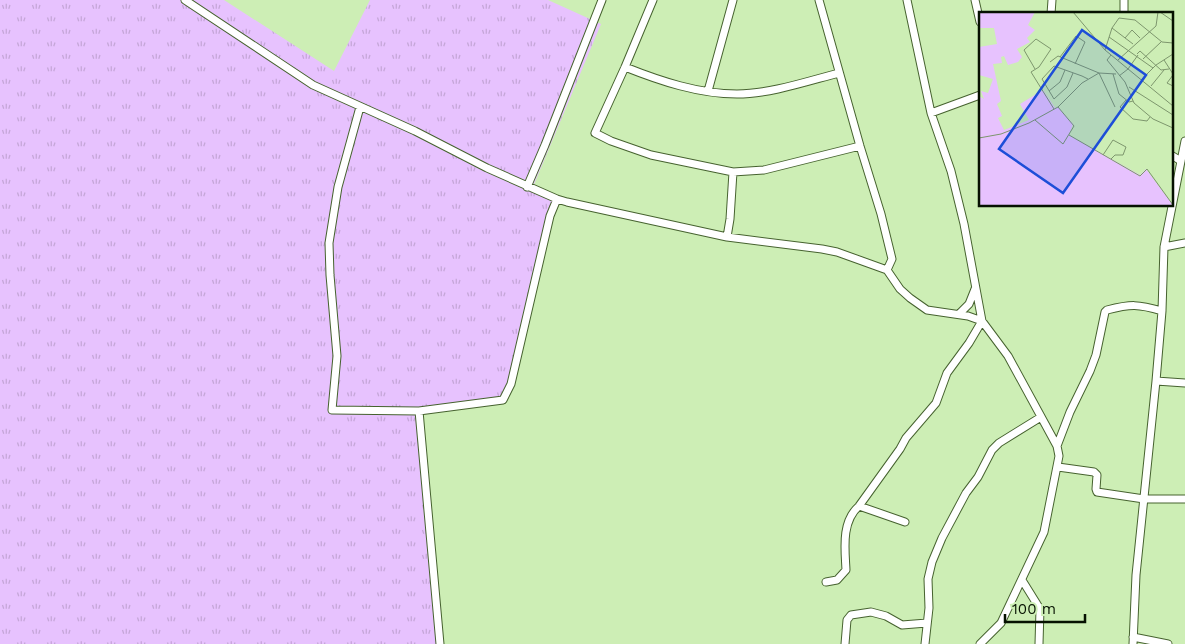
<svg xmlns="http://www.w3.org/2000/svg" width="1185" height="644" font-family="'Work Sans',sans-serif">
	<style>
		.grass { fill: url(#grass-tufts) }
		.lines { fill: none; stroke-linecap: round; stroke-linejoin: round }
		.minor-casing { stroke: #46622f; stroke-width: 9 }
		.minor { stroke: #fff; stroke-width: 7 }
		.inset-road { fill: none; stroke: #7d966d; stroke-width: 1 }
		.view { fill: #1d4ed8; fill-opacity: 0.15; stroke: #1d4ed8; stroke-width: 2.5 }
		.inset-edge { fill: none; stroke: #061101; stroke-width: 2.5 }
	</style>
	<defs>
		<pattern id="grass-tufts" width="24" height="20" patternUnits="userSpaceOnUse" patternTransform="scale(1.25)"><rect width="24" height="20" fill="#e7c2fe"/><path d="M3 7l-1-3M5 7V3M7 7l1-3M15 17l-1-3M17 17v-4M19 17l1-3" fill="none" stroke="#c5a6d8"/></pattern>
	</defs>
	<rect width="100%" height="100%" fill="#cdeeb5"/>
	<!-- grass -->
	<path class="grass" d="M0,0H224L334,71L370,0H548L601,24L532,189L557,199L506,396L419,411L440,644H0Z"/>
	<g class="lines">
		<defs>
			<path id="minor" d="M185,0L313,85L415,131L487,168L557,199L567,202L727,237L822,249L837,252L887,270L900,289L910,298L927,310L968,316L982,321L1008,356L1057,446L1059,456L1044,532L1001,623L980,644
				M653,0L625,67L595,133L611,141L651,155L733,172L764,170L860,146
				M819,0L860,146L881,214L892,259L887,270
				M975,0L980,22
				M1124,0V14
				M1051,14L1052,0
				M625,67C660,81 699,94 737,94C770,94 808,81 839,73
				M708,91L733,0
				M360,107L338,187L329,243L330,275L337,356L332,410L419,411L503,400L511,384L550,216L557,199
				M931,113L980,95
				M1171,155L1181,161
				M527,187L545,145L602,0
				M727,237L730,219L733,172
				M1164,247L1185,243
				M959,314L969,304L975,289
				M1156,381L1185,383
				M419,411L440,644
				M1057,446L1070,412L1090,371L1096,355L1105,312L1107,310C1131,304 1138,304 1162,311
				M1058,467L1094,472L1097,475L1096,489L1097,492L1144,499H1185
				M859,506L905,522
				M1022,580L1040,609L1039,644
				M826,582L837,580L846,570C845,549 841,522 859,506L900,449L906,438L936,403L947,373L969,343L982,321L964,224L951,171L931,113L907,0
				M1133,637L1168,644
				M845,644L847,620L851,615L871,612L886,616L902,625L927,623
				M925,644L929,608L928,579L932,562L942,538L966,493L978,477L992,450L999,443L1041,417
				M1133,644L1136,575L1156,381L1162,311L1164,247L1185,141"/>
		</defs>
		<!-- minor casing -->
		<use href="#minor" class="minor-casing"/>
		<!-- minor -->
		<use href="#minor" class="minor"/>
	</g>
	<!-- overview -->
	<g transform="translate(979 12)">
		<rect width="194" height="194" fill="#cdeeb5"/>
		<path d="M0,0H56L49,13L56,18L48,26L51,30L38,37L43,45L39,50L29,53L25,44L22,45L23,51L14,52L22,89L18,92L23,104L19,106L25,118L50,108L41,92L64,78L76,96L79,95L94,112L90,123L161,163L167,157L194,193H0V84L5,87L2,79L9,81L14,67L0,63V35L18,32L15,16H0Z" fill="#e7c2fe"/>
		<path class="inset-road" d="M94,0L126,38L194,94M181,0L194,9M133,16L140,6L156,8L183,30L194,31M130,25L174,56M146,26L153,18L161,26M126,38L133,16L154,32M158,42L161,39L182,58L190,57M132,43L128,48L146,70L155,91L174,107L194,116M81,45L97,24L106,30L96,52M164,47L182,30M139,48L177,14L179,0M185,48L194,62M71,50L79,44L120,61L137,62M56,57L45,38L57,27L72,37L60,55L52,60L75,97M94,61L88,75L75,87L63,67L75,54L103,64L109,67M120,61L136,95M134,62L140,82L150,90L154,89M194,63L188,71L194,74M140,64L149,57L159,43M162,68L177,53L194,42M172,74L185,58M150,75L194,103M70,79L81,70L86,58M147,88L141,95L154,107L168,109L171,105M56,108L84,132L95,114L79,95M90,123L161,164L168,157L194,193M0,126L22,122L50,111L79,95L103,71L120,61M124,143L134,128L147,135L144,143H136L132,147"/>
		<path class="view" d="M103,18L167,63L84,181L20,137Z"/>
		<rect width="194" height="194" class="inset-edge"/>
	</g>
	<!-- scale -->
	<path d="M1005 614v8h80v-8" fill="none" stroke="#061101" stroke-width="2.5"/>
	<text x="1012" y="614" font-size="15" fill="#061101" stroke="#cdeeb5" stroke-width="4" paint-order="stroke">100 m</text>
</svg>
